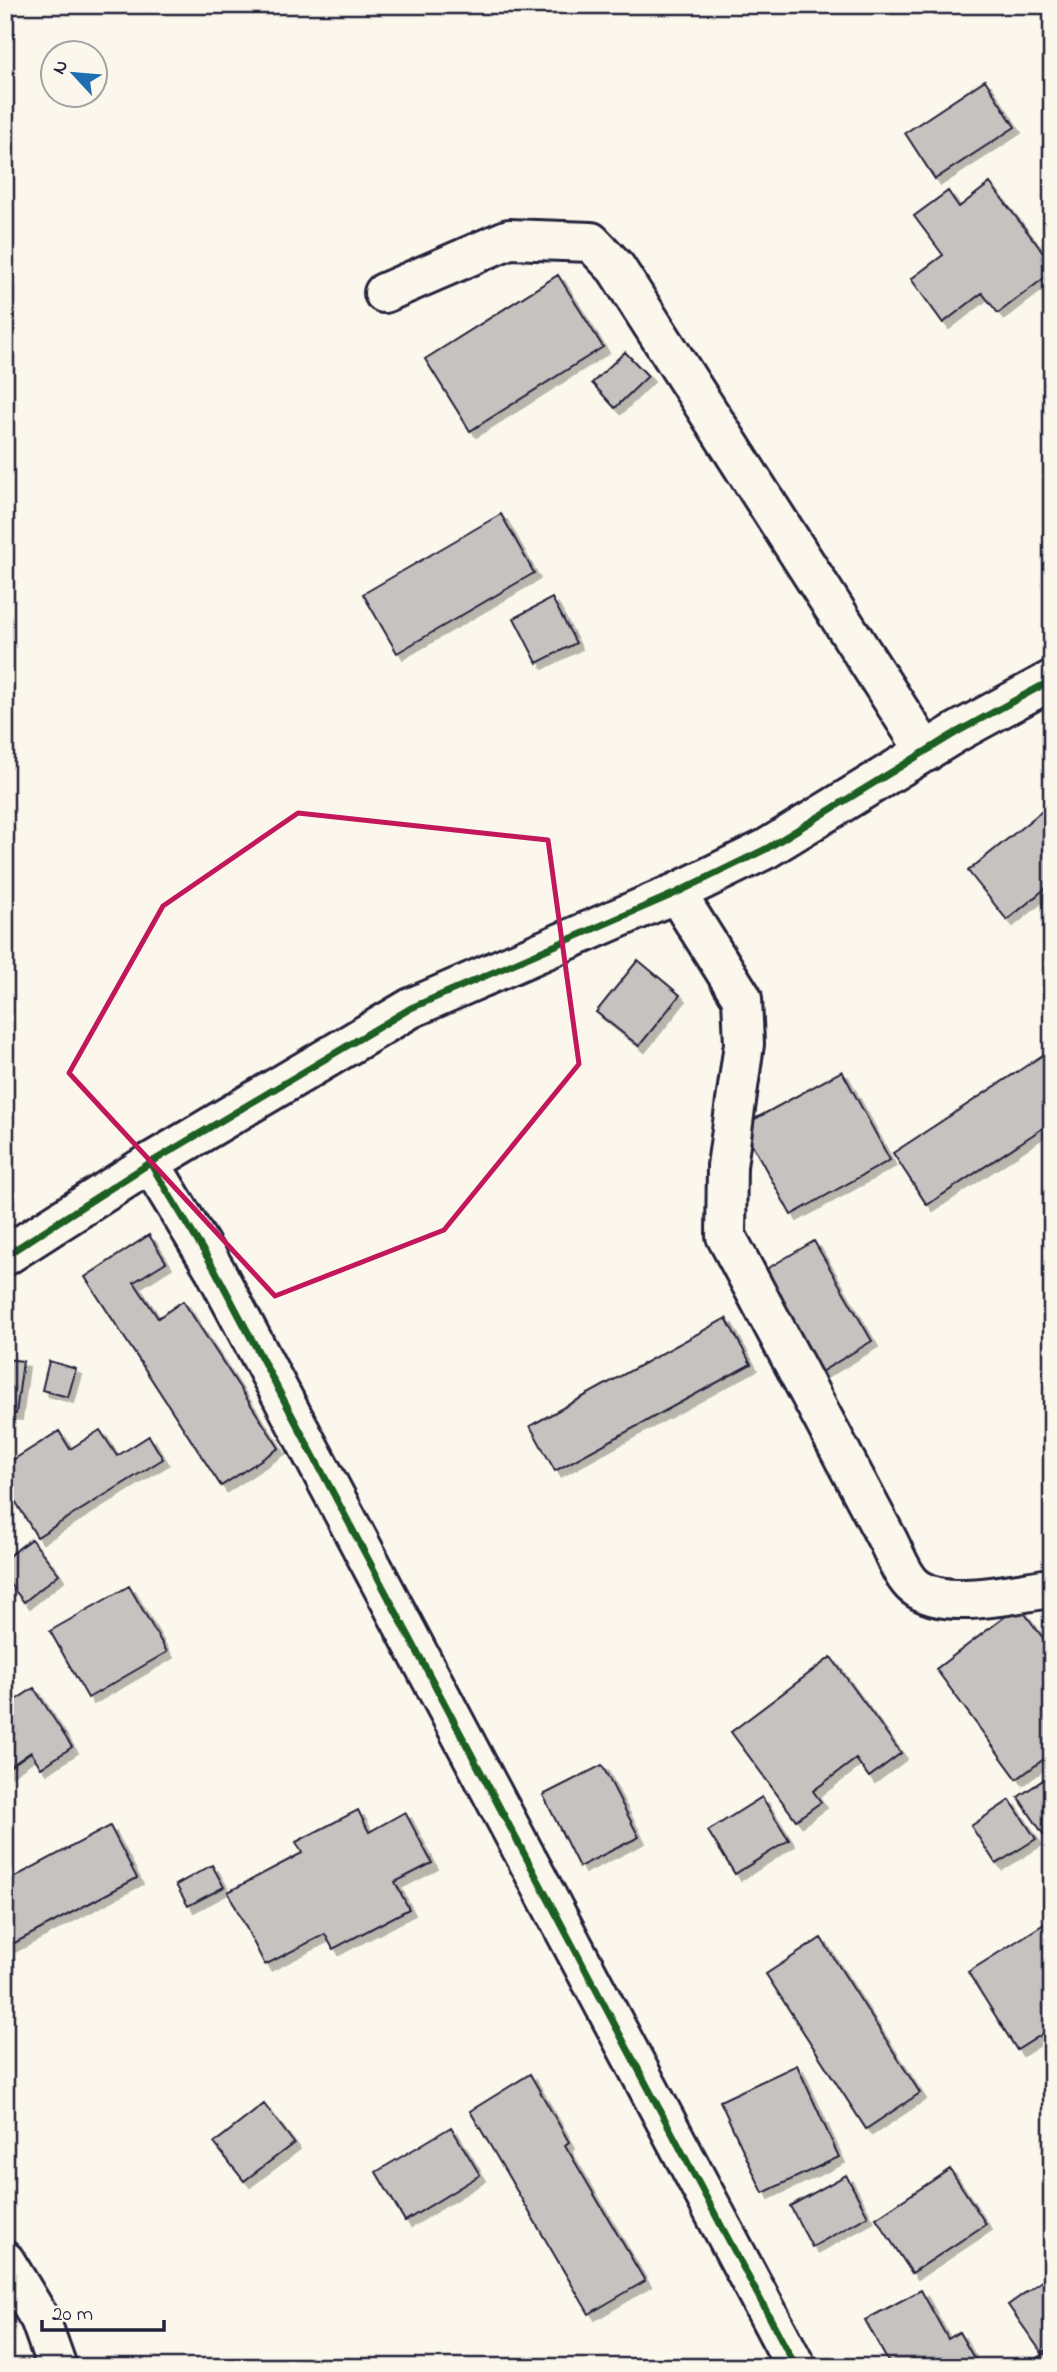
<svg xmlns="http://www.w3.org/2000/svg" width="1057" height="2372" font-family="'Indie Flower',sans-serif">
	<style>
		.building { fill: #c6c2c0; stroke: #22223b; stroke-width: 2; filter: url(#shadow) }
		.lines { fill: none; stroke-linecap: round; stroke-linejoin: round }
		.minor-casing { stroke: #22223b; stroke-width: 44 }
		.minor { stroke: #fbf7ec; stroke-width: 38 }
		.cycleway-casing { stroke: #fbf7ec; stroke-width: 11 }
		.cycleway { stroke: #1b5e20; stroke-width: 7 }
		.marked { fill: none; stroke: #c2185b; stroke-width: 5; stroke-linejoin: round }
	</style>
	<defs>
		<filter id="shadow"><feDropShadow dx="6" dy="6" stdDeviation="0" flood-color="#0004"/></filter>
	</defs>
	<rect width="100%" height="100%" fill="#fbf7ec"/>
	<filter id="ink" filterUnits="userSpaceOnUse"><feTurbulence type="fractalNoise" baseFrequency=".0143" numOctaves="2"/><feDisplacementMap in="SourceGraphic" scale="14" xChannelSelector="R" yChannelSelector="G"/><feConvolveMatrix kernelMatrix="1 2 1 2 8 2 1 2 1" color-interpolation-filters="sRGB"/></filter>
	<g filter="url(#ink)">
		<!-- building -->
		<path class="building" d="M985,80L1015,127L935,179L905,133Z
			M990,183L1052,264V272L998,313L982,293L943,323L911,279L943,255L914,216L948,191L959,207Z
			M558,275L603,347L470,431L425,359Z
			M625,352L648,376L615,408L592,383Z
			M501,514L534,573L397,653L363,594Z
			M552,598L576,643L537,663L514,618Z
			M1052,803V883L1007,920L968,871Z
			M638,960L680,995L639,1046L596,1012Z
			M1052,1049V1122L927,1205L893,1153Z
			M842,1071L890,1160L791,1215L742,1126Z
			M149,1235L166,1262L134,1282L158,1318L183,1301L279,1448L221,1486L85,1277Z
			M814,1241L872,1341L819,1373L760,1273Z
			M726,1318L751,1364L555,1471L530,1426Z
			M5,1359L23,1361L16,1414L5,1413Z
			M49,1361L76,1369L68,1397L42,1390Z
			M100,1430L117,1456L149,1436L163,1459L37,1537L5,1484V1465L59,1431L70,1449Z
			M31,1539L59,1574L24,1602L5,1578V1559Z
			M129,1586L167,1652L88,1698L50,1631Z
			M1019,1606L1052,1650V1753L1017,1779L936,1669Z
			M831,1657L901,1753L869,1777L856,1759L813,1791L821,1802L796,1820L731,1732Z
			M34,1688L72,1747L41,1768L31,1752L5,1770V1707Z
			M602,1765L639,1837L579,1867L543,1795Z
			M1052,1774V1838L1048,1841L1018,1797Z
			M762,1797L789,1840L735,1874L708,1831Z
			M1010,1800L1036,1839L996,1864L971,1826Z
			M358,1810L369,1832L405,1812L432,1863L395,1882L409,1909L333,1949L325,1934L265,1965L228,1892L302,1853L296,1842Z
			M110,1826L137,1878L5,1948V1882Z
			M212,1865L224,1887L188,1906L176,1885Z
			M1052,1919V2028L1017,2050L968,1972Z
			M821,1938L920,2093L866,2129L766,1974Z
			M797,2065L839,2157L763,2193L720,2101Z
			M530,2074L569,2142L565,2145L645,2281L589,2314L470,2111Z
			M264,2104L294,2143L244,2181L214,2143Z
			M451,2127L480,2175L405,2221L376,2172Z
			M950,2169L986,2224L912,2273L876,2218Z
			M846,2175L868,2216L812,2247L790,2206Z
			M1046,2278L1052,2287V2346L1042,2353L1008,2305Z
			M921,2290L948,2339L959,2332L979,2367H891L865,2320Z
			M1052,2350V2367H1021Z"/>
		<g class="lines">
			<defs>
				<path id="minor" d="M384,293L509,239L591,242L616,268L926,752
					M676,893L742,998L744,1044L727,1166L726,1236L887,1539C894,1552 902,1576 914,1586C945,1612 1015,1592 1052,1588
					M150,1163L215,1270L796,2367
					M5,1256L150,1163L411,1008L676,893L766,849L957,732L1052,680
					M5,2261L40,2319L57,2367"/>
			</defs>
			<!-- minor casing -->
			<use href="#minor" class="minor-casing"/>
			<!-- minor -->
			<use href="#minor" class="minor"/>
			<defs>
				<path id="cycleway" d="M150,1163L215,1270L796,2367
					M5,1256L150,1163L411,1008L676,893L766,849L957,732L1052,680"/>
			</defs>
			<!-- cycleway casing -->
			<use href="#cycleway" class="cycleway-casing"/>
			<!-- cycleway -->
			<use href="#cycleway" class="cycleway"/>
		</g>
	</g>
	<!-- marked area -->
	<path class="marked" d="M298,813L548,840L579,1064L444,1230L275,1296L69,1073L163,906Z"/>
	<!-- margin -->
	<rect width="1057" height="2372" fill="none" stroke="#fbf7ec" stroke-width="28"/>
	<rect x="14" y="14" width="1029" height="2344" fill="none" stroke="#22223b" stroke-width="2.5" filter="url(#ink)"/>
	<!-- north arrow -->
	<g transform="translate(74 74) rotate(296)"><circle r="33" fill="#fbf7ec" stroke="#a4a2a5" stroke-width="2"/>
	<path d="M0-5L12 26L0 18L-12 26Z" fill="#1f6fb2"/>
	<text y="-10" font-size="19" font-weight="bold" text-anchor="middle" fill="#22223b">N</text>
	</g>
	<!-- scale -->
	<path d="M42 2320v10h122v-10" fill="none" stroke="#22223b" stroke-width="3.5"/>
	<text x="52" y="2320" font-size="21" fill="#22223b" stroke="#fbf7ec" stroke-width="5" paint-order="stroke">20 m</text>
</svg>
